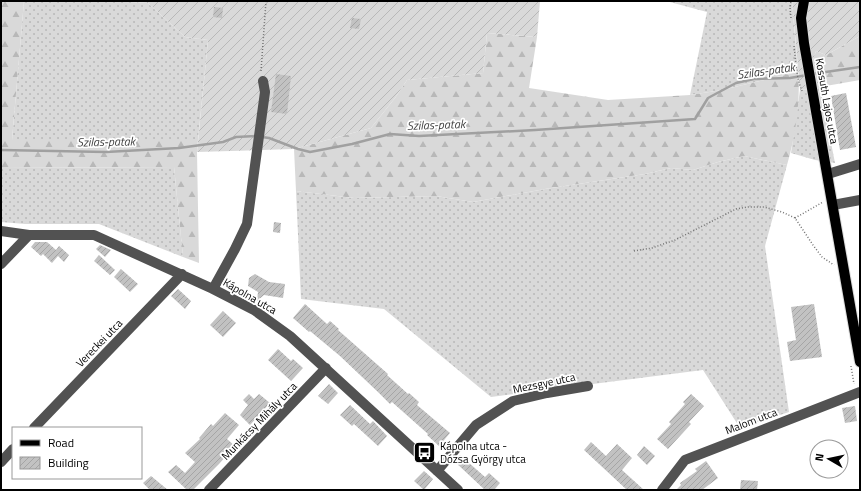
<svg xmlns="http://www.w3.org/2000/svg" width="861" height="491" font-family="'Titillium Web',sans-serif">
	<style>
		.grass { fill: url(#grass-dots) }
		.forest { fill: url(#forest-firs) }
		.garden { fill: url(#garden-furrows) }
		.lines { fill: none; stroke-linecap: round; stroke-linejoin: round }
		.stream { stroke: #a0a0a0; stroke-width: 2.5 }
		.building { fill: url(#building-hatch) }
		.major-casing { stroke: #dbdbdb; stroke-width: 12 }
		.path { stroke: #747474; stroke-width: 1.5; stroke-dasharray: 1 2; stroke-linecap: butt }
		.minor { stroke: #525252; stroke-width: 10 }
		.major { stroke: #000; stroke-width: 10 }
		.labels { text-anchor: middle; stroke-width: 3.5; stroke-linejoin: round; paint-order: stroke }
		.street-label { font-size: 11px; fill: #000; stroke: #fff }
		.poi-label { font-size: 11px; fill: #000; stroke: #fff; text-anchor: start }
		.water-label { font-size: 12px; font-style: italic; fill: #414141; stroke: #fff }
	</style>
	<defs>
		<pattern id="grass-dots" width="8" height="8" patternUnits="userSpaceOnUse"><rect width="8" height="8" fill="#d9d9d9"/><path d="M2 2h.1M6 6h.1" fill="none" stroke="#b8b8b8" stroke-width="1.8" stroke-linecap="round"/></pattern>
		<pattern id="forest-firs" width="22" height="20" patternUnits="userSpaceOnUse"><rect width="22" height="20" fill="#d9d9d9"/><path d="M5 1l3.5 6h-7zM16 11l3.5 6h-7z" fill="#b8b8b8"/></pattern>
		<pattern id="garden-furrows" width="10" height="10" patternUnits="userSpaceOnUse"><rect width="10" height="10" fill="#d9d9d9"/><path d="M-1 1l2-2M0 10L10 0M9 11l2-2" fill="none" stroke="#b8b8b8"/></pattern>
		<pattern id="building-hatch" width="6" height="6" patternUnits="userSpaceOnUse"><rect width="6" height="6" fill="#c2c2c2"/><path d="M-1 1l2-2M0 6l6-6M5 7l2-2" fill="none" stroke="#a5a5a5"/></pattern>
	</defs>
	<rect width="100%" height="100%" fill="#fff"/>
	<!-- grass -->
	<path class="grass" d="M24,1H109L148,3L185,37L208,40L198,140H12Z
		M666,1H792L798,72L722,90L690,95L707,12Z
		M820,87L835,163L815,160L791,153L800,90Z
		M744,156L787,165L765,246L789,412L740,428L703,370L491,397L384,309L301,299L296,191L354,198L436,196L473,202L545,189L645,174L671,168L693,170L718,162Z
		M174,167L183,257L99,224H25L1,222V168Z"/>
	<!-- forest -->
	<path class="forest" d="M1,1H24L12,140H198L197,152L199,263L183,257L174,167L1,168Z
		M487,33L537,37L529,88L608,100L690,95L722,90L798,72C801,99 795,139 787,165L744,156L718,162L693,170L671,168L645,174L545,189L473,202L436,196L354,198L296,191L294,149L371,128L395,98L407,80L483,73Z
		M860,36V80L820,87L813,60L816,51L826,55Z"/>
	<!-- garden -->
	<path class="garden" d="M109,1H540L537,37L487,33L483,73L407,80L395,98L371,128L294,149L197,152L208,40L185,37L148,3Z
		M792,1H860V36L826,55L816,51L813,60L820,87L800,90Z"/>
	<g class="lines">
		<!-- stream -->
		<path class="stream" d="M812,74L860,67
			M262,137L269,138L298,149L310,152L352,144L390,134L419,136L535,130L695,119L708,98L736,83L754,79L790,78L807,75
			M1,150L106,152L179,148L223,142L236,137L257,136"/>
	</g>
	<!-- building -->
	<path class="building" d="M214,7L223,8L222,18L213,17Z
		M352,18L361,19L359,29L350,28Z
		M276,74L291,76L287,114L271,112Z
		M846,93L856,147L840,150L831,96Z
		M274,222L281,223L280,233L273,232Z
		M35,242H47L56,250L59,246L69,255L64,262L58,256L52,263L43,254L41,256L31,247Z
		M100,245L111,250L105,257L96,249Z
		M99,255L115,270L110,275L94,261Z
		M121,269L138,284L130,292L114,277Z
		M255,274L269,282L285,284L283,298L264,295L257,301L258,292L248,286L249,278Z
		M178,289L191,301L185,309L171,296Z
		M305,304L327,324L330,321L339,329L338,330L388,374L387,375L408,394L409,393L419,402L417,405L450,433L439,446L427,435L428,434L392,402L390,404L379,393L340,356L310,331L309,332L293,318Z
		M814,304L822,357L790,361L787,342L796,340L791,307Z
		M223,311L236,323L223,337L210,325Z
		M278,349L291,361L293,359L303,368L291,381L268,360Z
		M329,384L338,393L328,404L318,396Z
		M249,394L254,399L259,394L270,403L250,425L240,415L248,405L243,400Z
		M691,394L704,406L689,422L691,424L668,449L657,439L671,424L669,422L685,404L683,402Z
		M350,405L370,424L373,421L387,436L378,446L354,424L352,426L340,415Z
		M855,406L857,421L845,423L842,408Z
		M225,413L239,425L227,439L235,446L219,464L193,490H187L168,472L176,465L185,473L195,462L185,453L200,439L199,438L211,424L213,426Z
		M591,442L606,456L617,444L632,458L622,470L644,490H627L584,450Z
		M644,446L655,456L647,465L637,455Z
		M460,455L485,477L489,473L500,483L494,490H485L454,461Z
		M706,461L718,478L702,490H676L681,485L680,483L697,471L695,469Z
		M424,471L433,479L424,490L414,481Z
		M151,476L168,490H150L143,483Z
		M741,480L758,481L757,490H740Z"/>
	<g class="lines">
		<defs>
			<path id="major" d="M804,1L801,18L804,43L860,362"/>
		</defs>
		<!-- major casing -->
		<use href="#major" class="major-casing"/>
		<!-- path -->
		<path class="path" d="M791,18L790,8L791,1
			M794,46C796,61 796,77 802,91
			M261,71L266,1
			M795,218L823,202
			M634,251L652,248L675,240L736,209L748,207H764L782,212L795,218L813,245L822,257L834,265
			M851,366L854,384"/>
		<!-- minor -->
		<path class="minor" d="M828,174L860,164
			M833,205L860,200
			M1,231L29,235H94L213,289L254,310L290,336L458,490
			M1,264L29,235
			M213,289L235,249L247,224L265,92L263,81
			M34,428L182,274
			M1,462L13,449
			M437,471L476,425L513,401L547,393L588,386
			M209,490L326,368
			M662,490L685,460L860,392"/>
		<!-- major -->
		<use href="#major" class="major"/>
	</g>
	<!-- icons -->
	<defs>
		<symbol id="bus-square" viewBox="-11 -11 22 22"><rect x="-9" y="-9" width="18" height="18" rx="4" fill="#000" stroke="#fff"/><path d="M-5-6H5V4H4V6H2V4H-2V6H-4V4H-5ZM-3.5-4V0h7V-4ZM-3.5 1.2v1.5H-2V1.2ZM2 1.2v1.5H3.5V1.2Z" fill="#fff"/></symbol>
	</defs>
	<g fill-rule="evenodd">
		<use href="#bus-square" x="412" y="440" width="25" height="25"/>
	</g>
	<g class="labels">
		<!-- street labels -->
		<g class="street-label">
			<text transform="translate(827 101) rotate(80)" y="4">Kossuth Lajos utca</text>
			<text transform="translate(250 296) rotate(30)" y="4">Kápolna utca</text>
			<text transform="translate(99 343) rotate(-46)" y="4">Vereckei utca</text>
			<text transform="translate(544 383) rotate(-12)" y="4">Mezsgye utca</text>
			<text transform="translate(259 421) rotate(-46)" y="4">Munkácsy Mihály utca</text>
			<text transform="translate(751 421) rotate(-21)" y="4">Malom utca</text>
		</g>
		<!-- poi labels -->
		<g class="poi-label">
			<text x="440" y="450">Kápolna utca -<tspan x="440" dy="13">Dózsa György utca</tspan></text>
		</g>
		<!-- water labels -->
		<g class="water-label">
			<text transform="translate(766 71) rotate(-8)" y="4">Szilas-patak</text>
			<text transform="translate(436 125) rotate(-2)" y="4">Szilas-patak</text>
			<text transform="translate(106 142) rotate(-1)" y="4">Szilas-patak</text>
		</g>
	</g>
	<!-- border -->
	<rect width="861" height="491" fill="none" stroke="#000000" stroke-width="4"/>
	<!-- legend -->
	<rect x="12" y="427" width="130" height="52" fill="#ffffff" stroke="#999999"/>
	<rect x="20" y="440" width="20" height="6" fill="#000000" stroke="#999999"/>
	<text x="48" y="447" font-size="12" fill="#000000">Road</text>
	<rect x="20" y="457" width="20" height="12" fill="url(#building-hatch)" stroke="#999999"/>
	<text x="48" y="467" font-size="12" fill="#000000">Building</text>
	<!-- north arrow -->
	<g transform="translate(829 459) rotate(279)"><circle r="19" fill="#ffffff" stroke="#999999"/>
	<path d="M0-3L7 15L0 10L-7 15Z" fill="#000000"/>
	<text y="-6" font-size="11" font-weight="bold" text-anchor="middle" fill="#000000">N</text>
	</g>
</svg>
